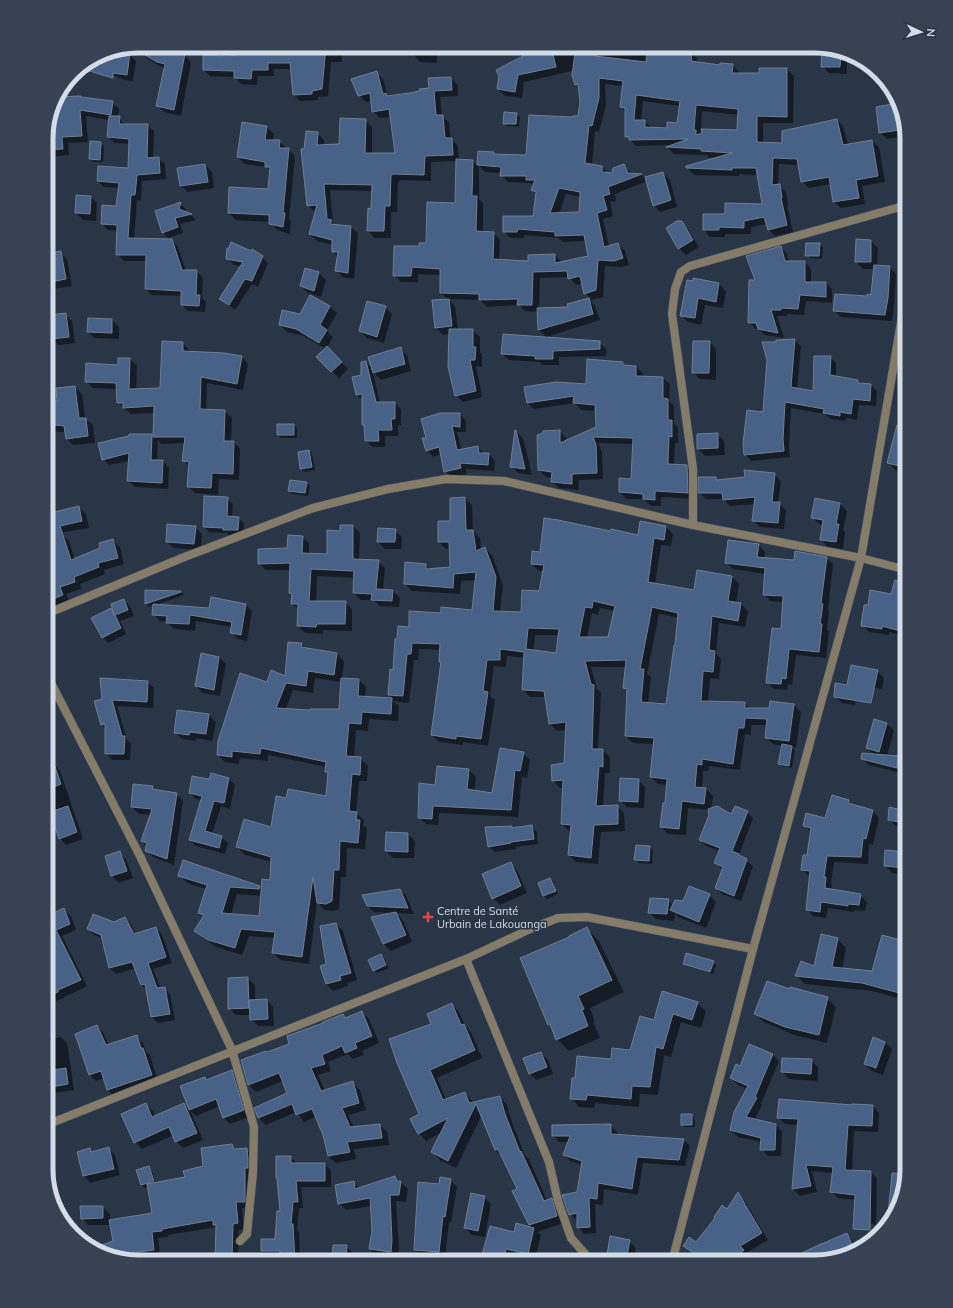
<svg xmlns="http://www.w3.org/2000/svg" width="953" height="1308" font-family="Mulish,sans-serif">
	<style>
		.shadow { fill: #0007; fill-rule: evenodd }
		.building { fill: #476286; stroke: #6f7e92; fill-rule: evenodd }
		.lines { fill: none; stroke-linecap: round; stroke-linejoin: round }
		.minor-casing { stroke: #485464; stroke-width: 9 }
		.tertiary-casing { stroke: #485464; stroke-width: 9 }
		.minor { stroke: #847b68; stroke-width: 8 }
		.tertiary { stroke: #847b68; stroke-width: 8 }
		.health-dot { fill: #e0444e; stroke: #293647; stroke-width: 1.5 }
		.labels { text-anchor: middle; stroke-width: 3; stroke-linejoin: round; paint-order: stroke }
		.poi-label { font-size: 11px; fill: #d4dce8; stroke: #293647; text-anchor: start }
		.rim { fill: none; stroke: #d4dce8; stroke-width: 5 }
	</style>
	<rect width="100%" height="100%" fill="#293647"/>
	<!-- shadow -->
	<path class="shadow" d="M205,46H231L232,61H235L236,46H339L341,48L342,62H331L328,96L318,97V100L300,101L294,95L292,69H274V76H258L257,85L241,84L235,77L210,76L204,70Z
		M364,46H392L391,53L367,49Z
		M414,46H437V63L420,62L414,55Z
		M522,46H692V53L698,60V63L721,66L732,65L739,72V74H760L787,69L794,76L793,123H763V143L783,144L837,120L843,126L848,145L872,141L879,147L885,182L862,186L865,204L841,208L834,202L831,184L809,188L802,181L799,165L779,164L778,185L786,192L788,205H787L793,232L775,236L768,229L767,224L751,227V234H725V237H710L704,230L726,215L763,206L758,175L739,174V176L694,175L687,168L715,158H709L707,155L674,154L668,148L673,145L636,146L626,136V112L621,107L623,86L605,84L606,105L599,132L595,131L592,165L601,167L608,173L613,174L624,165L632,174L641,175L645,178L663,173L670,180L677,207L660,212L654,205L647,181L615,194L616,201L610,202L613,216L603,219L609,247L618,244L625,251L629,265L621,267L605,266L603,297L590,300L595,306L600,320L546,337L539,330L538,312L525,311L519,305L487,307L480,300L448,299L455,306L458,330H473L480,337V352L482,354V367L476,366L482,397L463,402L456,395L450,334L443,335L436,328L448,300L441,293V275L418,274V282H401L394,275L420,247L427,245L456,204L457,161L431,162V181L400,180L398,182L397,212H391V238H375L368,231L372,210L373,191L330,190L333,223L336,226L351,227L358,233L354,279L343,277L336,270L338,257L333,252V245L317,241L310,234L316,212L308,206L305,150L317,133L324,140V146L340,145L365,120L372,127V154L396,155L391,117L380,118L373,111L372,101L366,102L359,95L377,73L383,79L388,97L410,94L430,89L451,78L458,85V96L440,97L442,116L449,122L451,139L458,146L459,160L473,161L478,166L479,153H494L496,155L527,156L573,118L579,117L581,102L580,89L576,84L572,71L524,82L522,98L505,96L498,89L524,56ZM643,101L680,106L678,124L668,129L651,127L644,121H641ZM702,111L739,115L738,131L701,130ZM479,166L485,172L501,173V175L508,182L530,183L534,186L532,190L536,194L534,217L504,231L510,238H524V235L558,238L563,242L586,241L589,256L562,262L555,255L529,262L499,260L500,239L493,233L483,232V203L479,199ZM566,194L581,197L580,213L559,214ZM569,277L576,285L583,283L585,293L591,298L568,305L569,308L539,309L540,278Z
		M754,46H796V55L769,54L762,47Z
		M823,47L847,54V74L829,73L822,66Z
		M164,50L184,55L191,62L181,116L164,112L157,105L165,69L148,59L141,52Z
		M110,52L129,54L136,61L133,81L124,80L87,63L103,53Z
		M69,79L71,80L66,98L81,97L112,102L119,109L118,117L125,125H147L154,131L153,158H158L165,164L166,179L142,181L141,201L137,200L134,240H172L178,247L186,271H197L203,278L202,298L206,302L205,312L188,311L182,305V296L152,295L146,289V261H124L117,254L118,231L108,230L102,224L117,207L119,188L104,187L98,181L129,169L130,144L115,143L108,137L109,120L86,116L88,142L68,143L69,155L46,157V131L55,97Z
		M898,104L906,136L887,139L880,132Z
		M516,114L520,117L519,127L507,126L504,123Z
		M267,127L274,134L273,141H279L295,156L289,219L291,221L290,234L277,230L270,223V222L236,220L229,213L269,190L271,171L267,167L245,164L238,157Z
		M100,143L104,146L103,162H93L90,158Z
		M205,165L212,172L214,188L188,192L181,186Z
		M46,185L49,188L50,199H46Z
		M91,197L97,203L96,221L83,220L76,213Z
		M180,204L186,209L185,212L191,215L196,220L180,224L183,233L168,238L163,232Z
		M46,217L54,224L55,235H51L52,250H46Z
		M681,222L688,229L699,247L686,255L679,248Z
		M871,241L878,248L877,266L890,267L896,274L894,305L892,321L841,317L834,311L872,296L875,269H863L856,262Z
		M819,244L823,247L822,259L810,258L806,255Z
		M781,247L787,254L789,262H805L811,269V283H826L832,289V303L806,301L804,315L787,314V316H777L784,338L765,335L759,329H756L749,322L757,281Z
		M60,252L67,259L72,286L53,289L46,283Z
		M251,252L262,257L268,263L258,287L252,284L235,310L221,299L242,266L234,265L227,258Z
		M306,269L319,273L326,280L321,297L308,293L301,286Z
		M694,282L719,284L726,291L723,308L705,305L701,325L688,322L682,316Z
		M310,296L330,307L337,313L327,331L333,337L327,348L348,369L339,378L318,357L326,349L304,336L287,332L280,325L300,315Z
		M385,307L392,314L384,343L367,338L360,331Z
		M65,314L72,321L75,343L59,345L54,341H46V317Z
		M89,319L112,320L119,327V339L95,338L88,332Z
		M795,340L801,346L797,389L814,392L830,357L836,363V377L858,381L861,384L871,385L877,391L876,406L859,405L857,420L846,418L845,421L831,419L825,414L791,408L789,446L790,457L751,461L745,454L763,413L777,341Z
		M599,342L606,349V356L559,357V365H542L539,362L509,360L502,354Z
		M710,342L716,349V380L700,379L693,372Z
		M183,343L189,350V352L242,357L248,364L243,390L207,383L206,411H225L232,418L231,442H234L240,449L239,480L219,479L218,495L195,493L188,486L190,467L183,460L186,443L161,444L158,440L157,461H163L169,468L168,489L135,487L128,481L129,461L109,465L103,459L151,435L154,438L155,413L131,414L118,403L117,389L93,388L86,381L130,359L137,366L136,390L161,389Z
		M400,349L407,355L411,371L381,380L373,372L380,403H395L401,409V425H398V436H385V447H373L366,441L365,427L363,424V401L357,395L353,378L362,376L366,362L373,369Z
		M623,363L626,366L636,367L643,373L642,377L663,378L670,384L669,401L674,406V424L678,428V443H675L674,466H686L693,473L694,499L661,497V506H651L644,499H626L620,492L632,480L633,444L598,443L602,452L603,479L579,480L578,490L559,488L552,482V478L546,477L539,470L559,431L566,438V441L597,427L596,411L581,410L575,403L534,409L527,403L587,385Z
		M75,387L82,394L85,419L93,425L95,443L73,445L66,438V432L46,431V402H58Z
		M460,414L466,421V432H457L462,451L478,447L484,454H489L495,461L494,471L466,469L467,474L452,477L445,471L441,454L433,457L427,450Z
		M294,425L297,428V438H281L278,435Z
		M907,428V474L897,472L889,463Z
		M516,431L523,438L532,475L518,473L511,466Z
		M717,434L724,441L725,455L705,456L698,449Z
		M309,451L312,454L315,470L305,472L301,468Z
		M774,474L781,481L778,503L786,510L784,529L760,527L753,520L755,504L730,506L723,499H706L700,493L715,478L718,481Z
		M306,483L310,486L308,496L292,494L289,491Z
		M227,498L233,504L232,518H238L244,523L243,535H229L227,533L209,532L204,527Z
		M465,498L472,505L473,530L480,538L481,549L485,548L492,555L503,585L500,612L522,613L540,592L544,571H539L532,564L541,553L611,533L639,536L666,527L673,534L671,546L661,545L655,584L694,592L698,571L732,577L739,584L736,603L741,604L748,611L745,627L719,623L716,654L721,659L719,679L710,678L708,702L745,703L751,709H769L794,705L801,712L796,748L792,747L795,750L792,768L782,766L779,763L782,746L773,744L766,737L767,725H751V735L745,734L740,770L709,766L708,771H703L702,789H706L713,796L711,809L732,816L747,812L753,818L739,855L753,866L741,901L722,894L716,888L723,870L715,863L719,851L706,846L700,840L710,815L709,810L688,808L686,835L668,834L661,827L666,804L668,785L658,784L651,777L654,744L633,743L626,736L628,692L624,688L626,667H591L597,689L601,693L598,750H602L610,757V773H605L603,807L617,806L624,813L625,831L601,832L598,864L576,862L569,855L572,831H569L562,824L564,788H560L553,781L552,765L565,764L566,730L557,731L550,724L546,697H530L523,690L525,658L507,656L506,667L494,666L490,696L495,700L488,746L463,742V745L439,742L432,735L442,664L440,662V650L419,649L418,660H414L409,703L393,701L399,706L398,721L369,719L368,731L356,730L354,758H360L368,766L367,781H359L356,813L364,820L363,825L367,829L365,849L347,848L346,877H341L339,909L334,911L325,910L317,902L309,964L281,960L273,953L275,938L249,936L242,955L216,947L203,938L196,931L204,917L199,912L206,889L187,883L179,875L259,886L262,890L271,881L272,862L245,855L237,847L272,828L287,799L327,797L329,774L326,771L327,767L268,755V761L240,758L239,764L225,762L218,755L268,683L285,677L301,644L307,649L337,654L344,661L342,679L359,680L366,687L365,697L393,699L389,694L394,671L410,628L442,614L473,611L477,580L461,581L460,594L412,591L405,584L426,565L431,570L451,568L450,549H446L439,542V522H451ZM600,608L615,611L609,638H587L592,613L598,615ZM659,614L679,618L676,646L667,705L648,703L651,677L647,674ZM535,635H559L557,654L533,651ZM315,678L342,682L340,710L311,711L286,709L293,690L313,693ZM237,894L262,896L260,917L231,915Z
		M816,499L840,504L847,511L843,530L845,532L843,549L828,547L821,540L823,525L819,524L812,517Z
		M79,508L86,514L89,528L46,535V513Z
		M353,526L360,533L359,560L378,561L385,568L383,590L393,591L400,598L399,607L379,606L374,600H361L354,593L355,578L317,576L316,602H345L352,609V631L323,630V634L305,633L298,626L299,610L292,604L293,596L290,593L291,570H265L259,563L288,549L302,537L309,543V554L328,555L341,532Z
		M195,527L202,534L201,550L174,548L167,542Z
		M379,529L395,530L402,537L401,549H385L378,542Z
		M907,531V548L905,546Z
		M62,535L69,541L75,560L101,549L113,540L120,547L124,564L104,570L105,574L80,584L81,589L66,594L70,602L56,607L49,600Z
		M759,545L765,552L764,558L795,561L826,558L833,564L828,610L829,611L827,630L829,631L826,658L796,655L792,685L788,684L787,690L774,689L767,682L782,630L784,602L770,601L764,594L765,574L733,569L726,562Z
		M907,585V637L889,632V635L869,632L862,625L869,606L892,595Z
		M146,591L180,592L184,595L156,605L210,609L246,605L252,611L247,641L238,639L231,632L232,627L196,621L195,631L174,629L167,622L160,621L153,614L154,605L149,607L146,604Z
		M124,600L130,606L134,616L120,621L126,634L108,643L102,637L111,609L115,613Z
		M219,657L226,664L220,696L203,693L196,686Z
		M907,660V687L905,684Z
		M877,671L884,678L882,689L856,686Z
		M148,682L154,688L153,708L117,706L127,740L131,744L130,760H112L106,753V730L102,725L95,702Z
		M857,693L855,705L842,703L835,696Z
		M209,715L216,722L212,741L196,738V741L182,739L175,732Z
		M887,724L894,730L887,756L907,757V793L905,791L906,782L901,777V773L869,765L862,759L874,755L868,748Z
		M523,753L530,760L527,778L522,777L518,817L439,813L438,825L426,824L419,817L436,786L469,770L476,777L474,791L493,794Z
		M54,764L60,771L83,839L66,845L60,838L48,804H46V767Z
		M228,778L235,785L230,809L221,806L212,834L221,837L228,843L225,854L196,846L190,840L202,800L196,799L190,793L210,780Z
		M638,780L645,787L644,808L627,807L620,800Z
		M152,787L156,791L176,794L183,801L174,865L153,857L146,850L147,846L142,841L151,815L139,814L132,807Z
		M848,801L852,805L873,811L879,818L873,845L869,844L868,864L834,862L831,883L832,885L831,890L860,895L867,902L865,911L854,910V912L828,908L826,918L813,916L807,909L810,877L802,870L808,856L811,832L804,825L826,819Z
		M902,811L907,816L906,828L896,826L889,819Z
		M531,826L537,832L538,844L516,847V849L494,852L489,846L512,827L513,829Z
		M408,834L415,841L414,858H393L386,851Z
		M650,847L653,850L652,864L639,863L635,859Z
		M886,851L907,853V874L892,873L885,866Z
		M119,852L126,859L133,878L119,883L112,876L106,857Z
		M510,863L517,870L527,893L500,905L493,898Z
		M550,879L553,882L558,894L547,899L544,896L539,884Z
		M400,890L406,896L414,914L396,913L403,920L412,942L391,951L384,944L373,918L392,913L374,912L368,906Z
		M709,895L716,902L706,928L678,917L675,913L674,921L656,919L649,912L668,900L673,905Z
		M64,910L71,916L76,930L62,936L87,986L64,997V998L51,1003L46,998V917Z
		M125,918L131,924L136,935L156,928L162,934L172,963L153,969L161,989L164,988L170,994L175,1020L158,1023L152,1017L147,990L141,985L136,968L116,974L110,968L103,939L94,935L88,929L114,923Z
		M336,924L343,931L357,980L347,983L348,986L333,991L326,984L328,965Z
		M587,929L599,941L624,992L590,1008L595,1022H593L600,1038L569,1051L557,1039L552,1028L549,1024L571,938Z
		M837,939L846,948L842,969L873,972L907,943V1010L901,1004L903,999L872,991L805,984L796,975L815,968Z
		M381,955L384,958L389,968L377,973L374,970Z
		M713,962L716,965L713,974L687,966L684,963Z
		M248,978L255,985V1000H267L273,1007L274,1026H258L251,1019V1015H236L229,1008Z
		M790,990L827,998L836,1007L827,1043L794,1035L764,1022L755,1014Z
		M697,1003L706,1011L701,1028L681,1022L671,1057L664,1055L658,1095L640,1094L639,1107L595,1103L594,1108L579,1107L571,1098L612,1061L631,1051L654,1021Z
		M452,1004L459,1012L466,1027L471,1032L482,1058L437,1078L446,1100L465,1093L472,1101L473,1103L500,1097L507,1105L512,1122L525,1156L529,1159L547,1201L551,1199L559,1207L564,1223L537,1232L541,1235L535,1260L513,1255L511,1262H479V1259H482L514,1233L533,1228L529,1225L518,1189L503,1157L496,1150L482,1115L456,1168L440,1160L432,1152L442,1132L426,1141L419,1133L420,1114L432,1025Z
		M362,1012L369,1019L379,1043L362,1051L364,1055L353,1059L348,1054L328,1062L331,1071L318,1075L325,1091L353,1083L360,1090L366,1110L348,1115L354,1128L380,1125L387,1132L389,1145L354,1149L356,1159L336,1163L328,1156L324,1135L316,1117L304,1122L296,1112L266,1125L259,1118L256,1108L288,1094L283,1081L256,1092L249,1085L267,1053L291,1045L325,1024L343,1015L346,1019Z
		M97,1026L103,1032L109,1045L137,1036L143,1043L146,1052L150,1055L158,1082L114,1096L108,1090L104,1078L96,1081L89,1074Z
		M61,1037L67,1043L74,1090L46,1094V1040Z
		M885,1043L892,1049L883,1075L872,1071L865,1064Z
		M750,1045L773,1055L779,1061L761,1104L762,1105L754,1120L776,1125L782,1132L781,1156H768L762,1150V1142L738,1137L731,1130L748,1089L738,1085L731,1078L741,1067Z
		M541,1053L548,1060L553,1074L536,1080L530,1073Z
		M783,1059L811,1060L818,1067V1081L789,1079L782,1072Z
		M232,1071L238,1077L249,1117L230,1124L224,1118L220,1106L196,1116L190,1110L203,1140L183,1148L176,1141L174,1135L142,1149L135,1142L146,1105L153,1111L155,1116L184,1104L190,1110L181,1087L204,1078L207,1080Z
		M873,1106L879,1113L878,1132L854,1131L852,1171L871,1172L877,1179L876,1225L862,1222L856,1200L838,1198L831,1191L833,1173L812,1171L817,1192L800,1196L793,1189L799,1125L785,1124L778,1117Z
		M691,1115L694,1118L695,1127H685L682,1124Z
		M610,1125L617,1132V1135L684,1140L690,1146L685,1166L643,1163L638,1195L604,1189L603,1205L595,1204L596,1233L584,1234L578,1227V1220H576L570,1214L578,1192L582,1165L570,1161L564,1154L569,1142H559L553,1135Z
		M232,1145L237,1150L246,1149L253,1156L251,1208H242L244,1229L239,1230L238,1262H219L217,1260V1262H188V1254L211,1253L216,1258L217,1227L168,1235V1237L158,1238L160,1256L143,1258L145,1262H132L92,1250L114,1242L111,1225H88L82,1218L103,1207L110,1214V1221L153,1214L148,1187L145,1188L142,1185L149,1168L152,1171L156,1183L186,1178L204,1166ZM221,1259H237V1261H221Z
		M108,1148L115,1155L120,1175L90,1183L84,1176L90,1150L92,1152Z
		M291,1157L297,1164H325L331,1170V1187H301L303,1208H299L297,1230L299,1232L300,1256L307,1262H280V1257H268L262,1251L276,1240Z
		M46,1167L49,1170L54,1187L51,1188Z
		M893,1174L906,1175L895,1216L889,1222Z
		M395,1177L408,1189L406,1202L396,1201L399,1248L397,1259L377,1256L370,1249L373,1231L371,1206L346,1210L339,1203L353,1182L359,1188Z
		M450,1180L457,1187L451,1223L449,1222L445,1258L440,1257V1262H419V1254L415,1250L439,1185Z
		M738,1194L744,1200L768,1240L746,1253L750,1257L746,1262H697L700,1259L691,1253L684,1246L696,1243L727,1210Z
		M484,1197L491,1204L485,1237L472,1235L465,1228Z
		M846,1234L853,1241L857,1251L816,1262Z
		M629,1241L636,1248L633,1262H607Z
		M346,1246L352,1252L351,1262H328V1260H333Z
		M761,1260L772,1262H761Z"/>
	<!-- building -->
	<path class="building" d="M138,46H158L164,49L185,54L174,110L156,106L165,64L157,62L131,47Z
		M273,46H326L322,89L312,91V94L293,95L290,63H268V70H252L251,79L234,78V71L203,70V55L223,56V54L235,56V53L256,54L257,47L273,48Z
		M521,46H551L556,67L518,75L515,92L497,89L499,76L496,70L523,56Z
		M576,46H596L595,56L646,62L647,48L680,52V50L692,52L691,61L720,65V63L733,64L732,73H759V68H787V117L757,116V142L782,143V131L837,119L843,145L872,140L878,176L856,180L859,198L833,202L829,177L801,182L797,159L773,158L772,185L780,184L782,198H781L787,225L768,230L764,217L744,221V228L719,227V230H703V214H725V203L762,204L756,168H732V170L686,168V166L732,153L701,151V149L666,147L688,139L629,140V137H625V108L620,107L623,81L599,78V98L592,126L589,125L585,163L602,166V172L612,173L613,168L624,164L628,173L642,174L608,187L610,194L603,196L607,210L597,213L604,247L618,243L623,258L614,261L598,260L596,290L584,294L580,276L568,279L567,271L533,272L532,305H517L518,299L479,300V294L440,293V269L412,267L411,276H393L394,246H419V243H426L427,202L455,203L456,159L473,160L472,196H477L476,231L494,232L493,259L528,261V255L555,254V263L588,256L584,235L555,236V232L518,229L517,232H503V216H533L536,192L531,190L535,180H526V176H500L501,167L477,165L478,151L494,152V154L526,155L529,115L572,117L573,116H578L580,102L578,84L575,85L572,75ZM636,95L680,101L677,123L667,122V128L645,127V120H634ZM696,105L738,109L737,130L701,129L702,133L696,135V130H694ZM559,188L580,192L579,212L550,213Z
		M822,46L841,52L840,67H821Z
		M113,51L130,53L127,75L113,73V78L79,68L103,53Z
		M377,71L383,94L386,93L387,96L410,93L419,91V89L429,88L428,78L451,77L452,90L434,91L436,115H443L445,138H452L453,155L425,156L424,175L393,174L391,175L390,206H385L384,231H367L368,208L371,209L372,185L324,184L327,219L332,220L330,224L351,226L348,273L335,271L338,252H332V240L309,234L317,205L307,206L301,149H304L306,131L318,132L317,145L339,144L340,118L366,119L365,153H395L389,109L372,112L370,93L358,96L351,79Z
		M81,96V97L113,101L111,115L80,110L82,136L62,137L63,149L46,150V131L55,97Z
		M898,103L902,117L898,118L900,130L879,133L876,107Z
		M504,112L517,113L516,124H503Z
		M109,116H120L119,124H148L147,158L159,157L160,173L137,175L135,195H131L128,238L172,239L182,270H197L196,295H200L199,306L181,305V291L145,289L146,255H116L117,225L101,224L102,205L116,206L119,183L97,181L98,166L128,168L129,139L107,137Z
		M242,122L267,126L265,140H280L279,148H289L283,213H285L283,227L269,224V215L228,213L229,187L268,189L270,167H265V162L237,157Z
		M90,141L101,142L100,160L89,159Z
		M205,164L208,182L180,186L177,168Z
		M663,172L671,200L653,206L645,177Z
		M76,195L91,196L90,214L75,213Z
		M181,202L179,209L192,214L175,218L178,227L162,233L155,211Z
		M677,221H682L693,240L678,249L666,228Z
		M856,239L871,240V262H855Z
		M231,242L251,251L252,249L263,256L252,281L245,279L229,305L219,299L243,262L226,259L227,248H229Z
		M806,243H820L819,256H805Z
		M781,246L785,261H805V282H826V297L800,295L798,309L781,308V310H771L778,333L758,329L756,323H748L749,280H755L746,256Z
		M61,251L66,279L46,283V254Z
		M874,265L890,266L888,298L885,315L833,311L835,294L867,296V294L871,295Z
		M305,268L319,272L314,291L300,286Z
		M693,278L719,283L716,302L698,298L695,318L680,316L687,280L693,281Z
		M310,295L330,306L320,325L327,330L319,343L296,329L279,325L282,310L300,314Z
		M589,298L593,314L538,330L537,308L568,307L567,304Z
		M449,299L452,326L435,328L432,300Z
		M367,301L386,306L377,337L359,331Z
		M66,313L69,337L51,339L49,315Z
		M88,318L112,319V333L87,332Z
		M449,329H473V347H476L475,360H470L476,391L455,396L448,367Z
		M503,334L600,341V349L553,351V359H535V356L501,354Z
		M795,339L791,387L813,391L814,356H831L830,375L858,380V383L871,384L870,401L853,399L851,414L840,412V416L823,413L824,409L785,402L783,439L784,451L744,455L743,443L747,410L763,412L767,360L762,342H776V340Z
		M162,341L183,342V351L224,353L242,356L237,384L201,377L200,409L225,410L224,441H234L233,474L212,473L211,488L187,487L189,462L182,461L185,437H153L154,406L123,408V403H117L116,383L85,382L86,363L118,365V358H130L129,389L160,388Z
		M693,341H710L709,373H692Z
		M327,346L342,362L331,372L316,357Z
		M401,347L405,364L373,373L368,357Z
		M587,359L623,362V365L636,366V376L663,377V398L668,399V420H672V437L669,436L668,464L687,465L688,493L655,491V500L643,499V494L619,492V478L631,479L633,438L593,437L596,445L597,473L572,474V484L551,482L552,472L538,470L537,435L543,433V431L560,430V443L596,427L595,405L573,403L574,396L527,403L524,387L556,382L586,384Z
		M366,361L376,402H395V419H391L392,430H378L379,441H365L364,425H362V394L356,395L352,377L361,375V362Z
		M75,386L79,418H86L88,436L66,439L64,426L46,424V401H57L56,388Z
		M440,413H460V427L452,426L457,450L478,446L479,453H489L488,465L460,463L461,468L444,472L439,447L426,451L422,438H426L421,419Z
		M277,424H294V435H277Z
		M897,425L907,427V468L887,463Z
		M515,430H516L525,469L510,467Z
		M718,433V448L697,449V434Z
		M129,434H152L151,460H163L162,483L127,481L129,453L102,460L98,443L129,436Z
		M309,450L312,467L300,469L298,452Z
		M744,470L775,473L772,502H780L778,523L752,521L755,497L723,500L722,493H698V477H716V480L745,477Z
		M290,480L307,482L305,493L288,491Z
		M204,496L228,497L227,516L239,517L238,530H223V528L203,527Z
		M465,497L466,530H473L476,551L485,547L496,577L493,611L521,612L522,590L539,591L544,565L531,564L532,551L540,552L544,518L558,520L610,531L611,529L638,535L640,521L666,526L664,540L654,538L648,582L694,590L697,570L732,576L728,601L741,603L738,621L712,616L709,650L715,651L713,672L703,671L701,701L745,702V708H769L770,701L794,704L789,741L765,738L767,719L745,718L744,728H738L733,764L702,759V765L697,764L695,787L706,788L704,804L682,801L679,829L660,827L663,803H665L667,779L650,777L654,738L625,736L627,689L623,688L626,660L585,661L591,684L594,685L592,749H603V767L599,766L596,806L618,805V824L594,825L591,858L568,855L571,825L561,824L563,780L552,781L551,765L564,763L566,722L549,724L544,691L522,690L524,652L500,649V660H487L483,691L488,692L481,739L456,736V739L431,735L441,662H439L440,644L412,643L411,654H407L403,696L388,695L390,669L393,670L395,639H397L398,626L409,627V611L441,613V607L472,610L476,572L454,574L453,588L404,584L405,562L426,564V569L450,567L449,542H438V521H450V498ZM593,601L615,606L608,637H579L585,607L592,608ZM652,607L678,613L675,645H674L666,704L641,702L644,669H640ZM528,628L559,629L556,653L526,649Z
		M815,498L840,503L836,524H839L836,542L820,540L823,520L811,518Z
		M79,506L82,521L60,526L71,560L100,548L99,543L113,539L118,558L98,563L99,567L74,577L75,582L60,587L63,595L46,602V514Z
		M167,524L196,526L194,544L166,542Z
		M340,525H353V559L379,560L376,589L393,590L392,601L371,600L372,594L353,593L354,571L311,569L309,601H346L345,624H317L316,627L297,626L298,604H291L292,594L289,593L290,563L258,564V549L287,548L288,535L303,536L302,553L327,554V530L340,531Z
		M378,528L396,529L395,542H377Z
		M728,540L759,544L757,557L794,560L795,551L827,557L821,603L823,604L820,624H822L819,652L789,649L786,679L782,678L781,684L766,683L772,628L781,629L783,596L763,595L765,568L725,563Z
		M895,580L907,584V623L904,632L882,626V629L861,626L864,605H868L870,590L891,594Z
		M145,590L181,591V592L145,604Z
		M211,597L246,604L241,635L230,633L232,622L190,615L189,624L166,623L167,616L152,615L153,604L209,608Z
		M124,599L128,610L115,615L121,628L102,638L91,618L111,608L114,615L111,604Z
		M288,642L302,643L301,647L337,653L334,675L308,671L306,686L286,683L276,708L310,710V709H339L341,678L359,679L358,696L392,698L391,714L362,712L361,724L349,723L346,756L361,757L360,775L352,774L349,811L357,812L356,820H360L358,843L340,841L339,870H334L332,901L326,904L317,903L313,877L302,957L272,953L275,932L241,929L235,948L208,940L194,931L204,915L198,913L207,885L178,876L183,860L260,886L259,889L230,887L222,913L259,916L262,879L270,880L271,857L236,847L244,819L271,827L276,796L286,798L288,789L326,796L328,772H325L326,762L261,748L260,754L232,751V757L217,755L218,741L240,673L267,682L271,670L285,676Z
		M201,653L219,657L214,690L195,686Z
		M851,665L878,670L871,703L834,697L835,683L847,685Z
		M100,678L148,681L147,702L112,700L122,736H125L124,754H105V724L101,725L94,701L102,699Z
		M177,710L209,714L206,734L190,732L189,735L174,733Z
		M874,719L887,723L879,752L866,748Z
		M782,744L792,746L789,766L778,764Z
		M46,746H48L61,784L46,790Z
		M500,748L524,752L520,771L515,770L511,810L433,806L432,819L418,818L419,783L435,785L437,766L469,769L467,789L492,793Z
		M862,753L898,756L897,768L861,759Z
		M211,773L229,778L224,803L214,801L205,831L222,836L219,848L189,840L202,796L189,793L192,776L209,779Z
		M620,778L639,779L638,802L619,801Z
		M133,784L153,786L152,789L177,793L167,859L145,851L147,843L141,841L152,809L131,807Z
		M832,795L849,800L848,803L873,810L866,839L863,838L861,857L827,856L824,877H826L825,888L861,894L859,905L848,904V906L821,902L820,912L806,910L810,871L801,870L803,855H807L811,828L803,826L806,813L825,818Z
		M68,806L77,832L59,839L50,812Z
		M717,806L731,814L735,806L748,811L732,851L739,854V855L747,859L734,896L715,888L723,867L714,863L720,848L699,840L709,815L708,809Z
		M889,807L902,810L899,822L888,820Z
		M532,825L534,839L511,842V843L488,847L485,827L512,826V828Z
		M386,832L408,833V852L385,851Z
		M636,845L650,846L649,861L634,860Z
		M885,850L907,852L906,868L884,866Z
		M120,851L127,871L111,876L105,856Z
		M511,862L521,886L492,899L482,874Z
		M550,878L556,891L543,896L538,883Z
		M689,886L710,894L699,922L670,910L675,900L683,901Z
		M400,889L408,908L367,906L362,895Z
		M650,898L669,899L667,914L648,913Z
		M64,908L70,924L56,930L81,980L58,990V992L46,996V910L49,915Z
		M396,912L406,935L383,944L371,917Z
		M93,914L114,922L125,917L134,934L156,927L166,957L148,963L157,988L165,987L170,1014L151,1017L145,984L141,985L132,962L109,968L101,935L87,929Z
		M336,923L351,973L340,976L341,980L326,984L320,966L326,964L320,926Z
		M587,927L612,980L578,996L584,1009L582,1010L588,1026L556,1040L550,1024L548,1025L520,958L569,937V936Z
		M821,934L838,938L832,967L872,971L882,935L907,942V995L862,983L795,976L801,961L814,966Z
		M686,953L714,961L710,972L683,964Z
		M381,954L386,965L373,971L368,960Z
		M248,977L249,1008L228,1009V978Z
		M767,981L790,989V987L828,997L819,1035L785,1027L754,1014Z
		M662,991L698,1002L692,1020L673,1014L663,1049L656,1047L650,1087L632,1086L631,1099L587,1095L586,1100L570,1099L572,1078H575L577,1056L611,1059L612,1048L630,1050L640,1016L654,1020Z
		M267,999L268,1019L250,1020L249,1000Z
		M452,1003L461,1025L464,1024L475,1050L430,1070L443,1100L465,1092L469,1103L500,1096L505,1114L520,1152L521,1151L544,1201L552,1198L557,1216L529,1225L512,1191L517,1189L498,1149L495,1150L476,1104L448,1161L431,1152L448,1118L418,1134L410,1119L419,1114L397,1063L389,1039L431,1024L427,1014Z
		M362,1011L372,1036L355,1043L357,1048L345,1053L342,1046L322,1055L325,1064L311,1068L321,1091L353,1081L359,1103L342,1108L350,1127L380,1124L382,1138L347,1142L350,1152L328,1156L323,1135L312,1109L296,1115L292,1104L258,1118L254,1108L287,1093L279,1073L248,1085L241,1060L266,1051L267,1052L289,1044L287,1036L323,1023V1022L343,1014L345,1018Z
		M97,1025L106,1045L137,1035L141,1048H143L152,1075L107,1090L101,1071L89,1075L75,1034Z
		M873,1037L885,1042L876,1068L864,1064Z
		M749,1044L773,1054L755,1097L757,1098L746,1117L776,1124L775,1150H760L761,1138L730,1130L734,1112L748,1086L730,1078L736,1064L740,1066Z
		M541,1052L547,1067L529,1074L523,1058Z
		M782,1058L812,1059L811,1074L781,1072Z
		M66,1068L68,1084L46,1088V1071Z
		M232,1070L244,1110L223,1118L216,1099L189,1110L180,1086L205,1077L206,1080Z
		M779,1099L852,1105V1104L873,1105L872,1126L848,1125L845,1170L871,1171L870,1230L853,1229L855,1195L830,1192L833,1167L806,1165L811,1186L792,1189L798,1119L777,1118Z
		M146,1103L152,1117L184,1103L197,1133L175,1142L169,1127L134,1143L121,1114Z
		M681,1114H692V1125H681Z
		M611,1124V1134L684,1139L679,1160L637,1157L632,1189L598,1183L597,1199L589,1198L590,1227L577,1228V1213L569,1215L562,1195L577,1192L582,1161L563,1155L570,1136H552V1125Z
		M232,1144L234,1149L247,1148L248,1159V1168H245V1202H236L238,1223L233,1224L232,1260L215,1259L216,1225H213V1220L162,1229V1231L152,1232L154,1250L138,1252L142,1262H132L91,1249L113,1241L109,1220L152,1213L147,1184L185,1177L183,1171L203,1166L201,1148Z
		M109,1147L114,1169L83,1176L77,1152L90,1148L91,1152Z
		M276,1156H291V1163H325V1181H296L298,1202H293L291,1224H293L295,1262H279L280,1251H261V1239H275L277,1211H280L277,1178H276Z
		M149,1166L154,1181L141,1185L136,1170Z
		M892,1173L906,1174L894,1217L888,1216Z
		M395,1176L397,1181H401L399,1195H390L392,1241L391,1252L369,1249L372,1231L370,1198L338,1204L335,1185L354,1181L355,1189Z
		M440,1177L451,1179L445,1217L443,1216L439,1252L414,1250L418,1182L439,1184Z
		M738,1192L745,1204V1207L746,1206L762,1233L740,1246L744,1250L734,1262H696L699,1257L683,1246L689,1237L696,1242L715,1218L714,1217L722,1205L727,1209Z
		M471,1193L485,1196L478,1231L464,1228Z
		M80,1206H103V1218L81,1219Z
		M516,1223L534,1228L528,1254L506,1249L503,1262H480L490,1226L514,1232Z
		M847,1233L855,1251L816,1262H782L823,1243L824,1244V1243Z
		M610,1236L630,1240L626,1262H606Z
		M333,1245H347L346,1262H332Z"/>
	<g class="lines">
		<defs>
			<path id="minor" d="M693,525V469L672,314L675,289L681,272L690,266L907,205
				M46,614L182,558L313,508L388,489L446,479L504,481L693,525L861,558L907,570
				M46,673L140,856L232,1050L254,1127L253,1172L247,1234L240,1241
				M466,959L549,1162L558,1201L571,1238L586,1255
				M46,1125L466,959L528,930L558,918L587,917L753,949"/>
			<path id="tertiary" d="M672,1262L753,949L861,558L907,287"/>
		</defs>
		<!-- minor casing -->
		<use href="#minor" class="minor-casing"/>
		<!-- tertiary casing -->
		<use href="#tertiary" class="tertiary-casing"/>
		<!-- minor -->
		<use href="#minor" class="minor"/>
		<!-- tertiary -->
		<use href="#tertiary" class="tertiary"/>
	</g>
	<!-- markers -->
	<path class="health-dot" d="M426 911h4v4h4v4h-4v4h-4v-4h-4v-4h4z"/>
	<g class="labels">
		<!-- poi labels -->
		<g class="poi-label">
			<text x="437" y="915">Centre de Santé<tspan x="437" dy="13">Urbain de Lakouanga</tspan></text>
		</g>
	</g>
	<!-- crop -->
	<path d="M0 0H953V1308H0ZM138 53H815A85 85 0 0 1 900 138V1170A85 85 0 0 1 815 1255H138A85 85 0 0 1 53 1170V138A85 85 0 0 1 138 53Z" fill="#374354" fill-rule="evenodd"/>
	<path class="rim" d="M138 53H815A85 85 0 0 1 900 138V1170A85 85 0 0 1 815 1255H138A85 85 0 0 1 53 1170V138A85 85 0 0 1 138 53Z"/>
	<!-- north arrow -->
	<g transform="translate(921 32) rotate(94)" stroke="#293647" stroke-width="3" paint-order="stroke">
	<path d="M0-3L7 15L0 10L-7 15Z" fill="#d4dce8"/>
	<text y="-6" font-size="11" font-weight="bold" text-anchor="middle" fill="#d4dce8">N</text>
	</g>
</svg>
